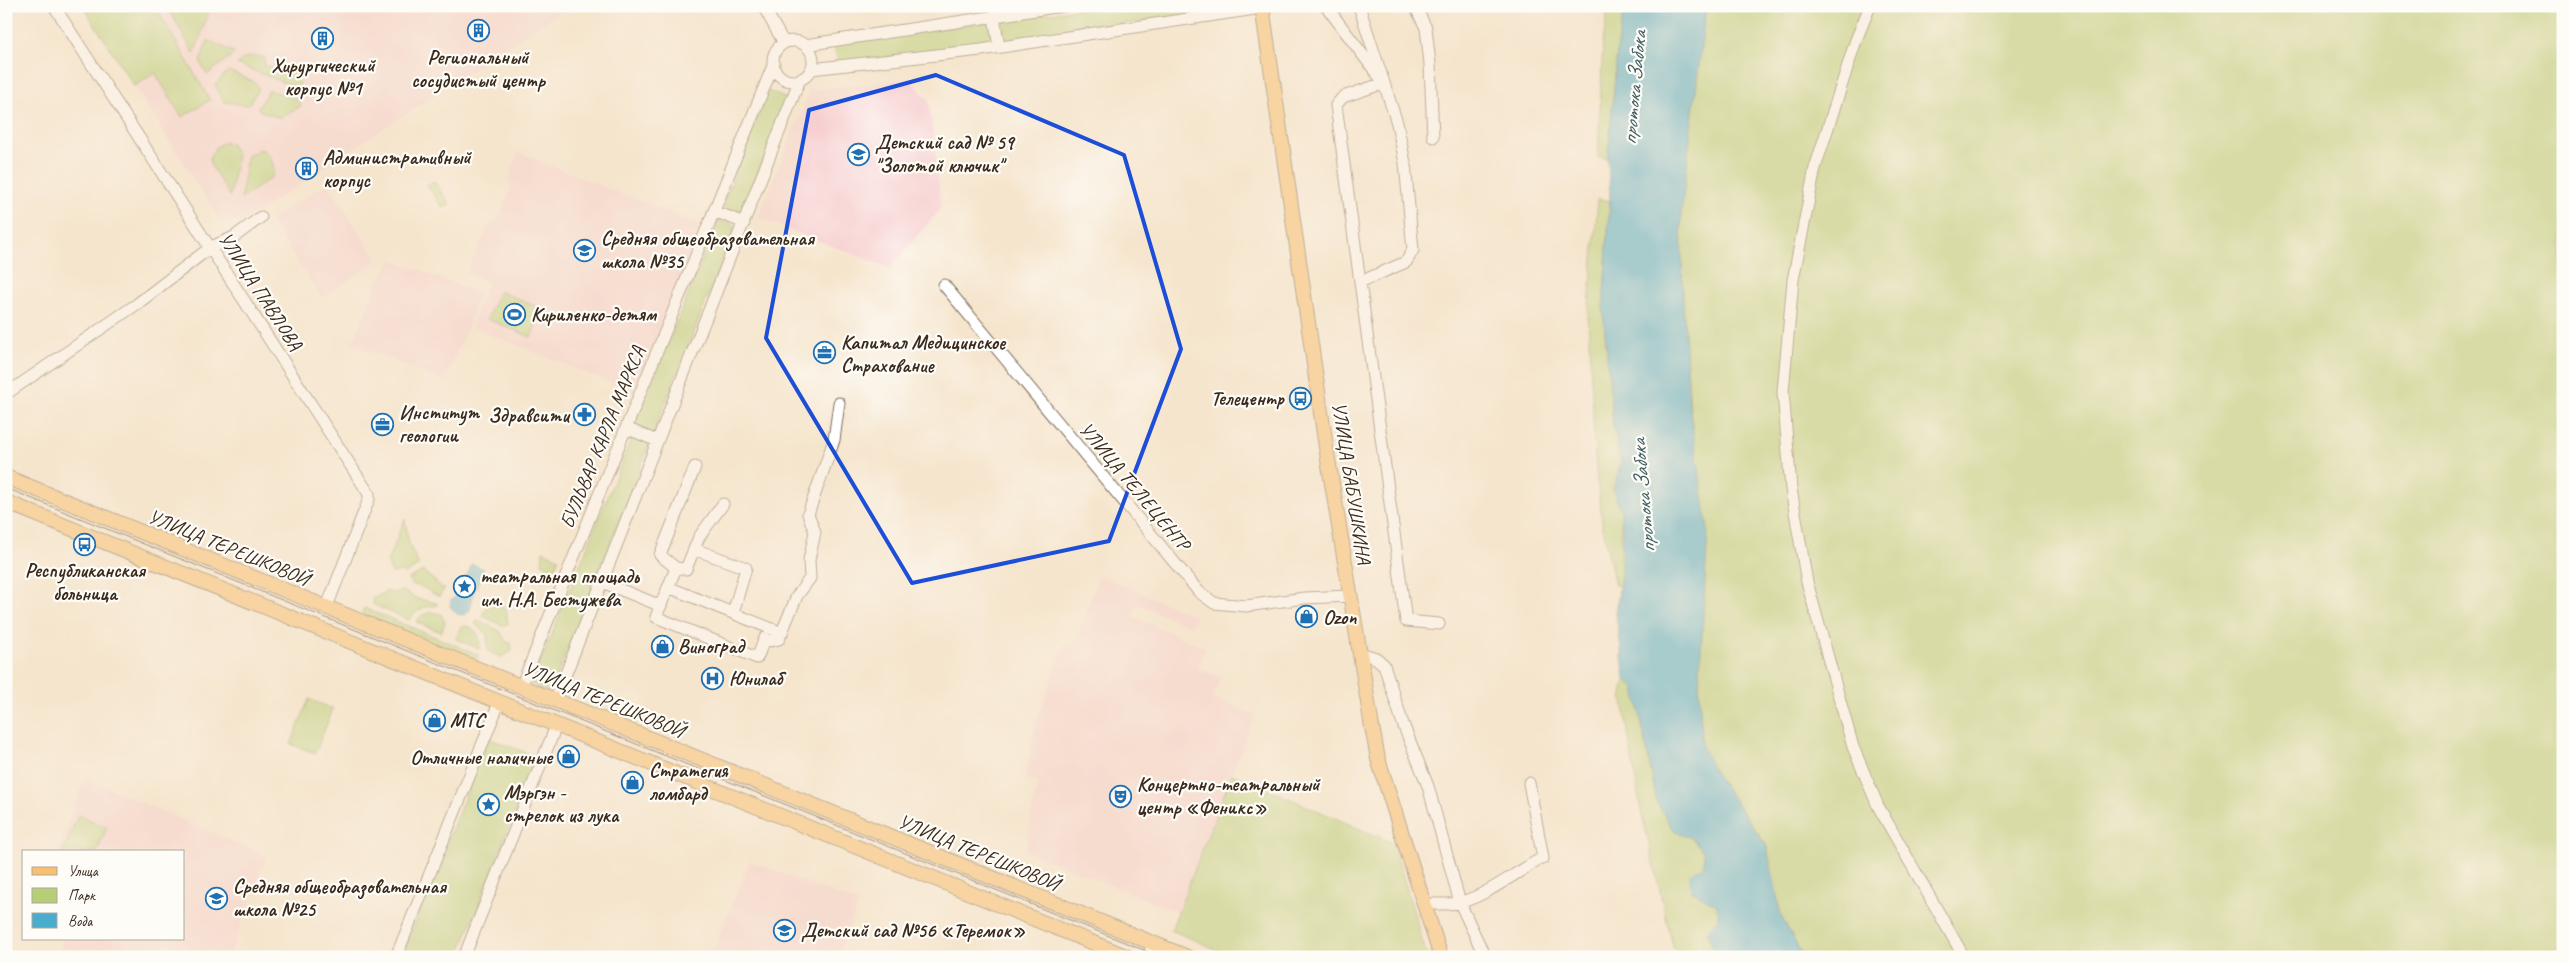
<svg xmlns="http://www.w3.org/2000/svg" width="2569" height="963" font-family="Caveat,sans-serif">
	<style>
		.built { fill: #f7cfd0 }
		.green { fill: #b4cf75; stroke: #787c4a }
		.water { fill: #4caccb; stroke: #446b74 }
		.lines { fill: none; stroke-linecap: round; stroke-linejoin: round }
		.minor-casing { stroke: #7c6b5b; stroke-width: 13 }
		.major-casing { stroke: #7c6b5b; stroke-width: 16 }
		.minor { stroke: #fff; stroke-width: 11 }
		.major { stroke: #f8bf6c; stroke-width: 14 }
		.tram { stroke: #3b2a1e; stroke-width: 1 }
		.marked { fill: none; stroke: #1d4ed8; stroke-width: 4; stroke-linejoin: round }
		.labels { text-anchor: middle; stroke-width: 4.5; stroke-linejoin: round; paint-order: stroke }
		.poi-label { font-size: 20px; font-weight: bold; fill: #3b2a1e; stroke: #fdfcf7; text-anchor: start }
		.street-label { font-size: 20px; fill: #3b2a1e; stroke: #fdfcf7 }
		.water-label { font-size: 21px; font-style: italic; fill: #425e63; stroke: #fdfcf7 }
	</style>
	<rect width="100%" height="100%" fill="#fdfcf7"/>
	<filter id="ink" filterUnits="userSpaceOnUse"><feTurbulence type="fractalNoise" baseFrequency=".02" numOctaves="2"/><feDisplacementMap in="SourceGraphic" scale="10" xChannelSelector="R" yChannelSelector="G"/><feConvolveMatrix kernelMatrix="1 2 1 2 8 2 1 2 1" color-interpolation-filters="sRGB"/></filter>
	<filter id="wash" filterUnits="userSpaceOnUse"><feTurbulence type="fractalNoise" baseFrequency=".0096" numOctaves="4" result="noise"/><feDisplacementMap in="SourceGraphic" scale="20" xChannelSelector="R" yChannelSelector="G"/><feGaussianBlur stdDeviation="1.12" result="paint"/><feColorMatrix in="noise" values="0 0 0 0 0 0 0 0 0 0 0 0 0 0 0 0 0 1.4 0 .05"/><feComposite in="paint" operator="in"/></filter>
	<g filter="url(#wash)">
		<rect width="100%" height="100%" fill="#f6e5cd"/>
		<!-- built -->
		<path class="built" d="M83,6H569L241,223L218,217Z
			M910,79L929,100L941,208L890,268L758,218L810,90Z
			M518,152L702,226L634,392L471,327L487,282L466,274L490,224L500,216L512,185L508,182Z
			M327,183L378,260L322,298L270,220Z
			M393,260L479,293L467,329L444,381L352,344L379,279Z
			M1099,575L1196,616L1191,627L1138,604L1132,616L1206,648L1198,669L1221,678L1213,698L1255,715L1177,912L1026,851L1034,799L1039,784L1025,778L1036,724L1064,645L1075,643Z
			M85,778L267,856L229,957H57L64,939H184V852H57Z
			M750,861L859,903L838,957H710Z"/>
		<!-- green -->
		<path class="green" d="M83,6H155L210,100L182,117L155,73L134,86Z
			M167,6H211L194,54Z
			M1098,6H1232V8L1008,41L1004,39L1002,23L1004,20Z
			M1609,6H1625L1618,40L1608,159L1598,156L1603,40Z
			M1706,6H2563V957H1803L1781,916L1766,844L1716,775L1702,748L1699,688L1703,603L1683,303L1681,212Z
			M987,22L991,25L993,40L990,43L838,64L834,44Z
			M208,40L235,53L207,75L200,61Z
			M256,56L265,58L264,65L279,70L282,64C293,69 299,77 300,89L237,64L244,58Z
			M228,71L254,82L259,88L248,105L224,102L215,85Z
			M269,90L298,99L301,106L280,118L260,111L258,108Z
			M768,91L787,99L743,212L738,214L726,209L723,204Z
			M224,142L231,144L237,154L230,196L210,164V157L216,147Z
			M260,149C270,151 277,168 272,177L241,199L247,156Z
			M434,181L450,204L443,208L427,185Z
			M1598,199L1610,201L1603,309L1613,424L1621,463L1613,490L1621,511V586L1615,585L1603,529L1596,472L1588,318Z
			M719,219L736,226L653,434L635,424Z
			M499,291L542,309L531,337L487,319Z
			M632,437L647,442L649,446L550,692L532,685V683Z
			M405,519L409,544L419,565L405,574L401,572L392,573L387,562Z
			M543,551L559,558L555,568L552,569L542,563Z
			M423,571L444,589L439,597L420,586L412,585L408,579Z
			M387,591L391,593L402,591L418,599L437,603V606C424,605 417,610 409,620L374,605L372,599Z
			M487,606L506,607L508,624L504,626L482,616Z
			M364,608L479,655L476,663L365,617L362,612Z
			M431,612L441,614L445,622L441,632L416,622L422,615Z
			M477,620L500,631L506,642L511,643L512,651L501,657L488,651L487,634L475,624Z
			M468,626C479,631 480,637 480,649L456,639L461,627Z
			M1625,679L1635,688L1657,803L1673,830L1693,839L1704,852V866L1717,905L1718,919L1714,952L1730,957H1680L1673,947L1640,806L1622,695Z
			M309,699L333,709L315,753L291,744Z
			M488,738L537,757L458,957H402Z
			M1232,774L1393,843L1427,957H1234L1171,930Z
			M78,815L107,827L97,852H63Z"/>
		<!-- water -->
		<path class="water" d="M1625,6H1706L1681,212L1683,303L1689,405L1708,529L1699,688L1702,747L1716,775L1767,847L1781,916L1803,957H1730L1714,952L1707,932L1718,919L1717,905L1691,891L1690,874L1704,866V852L1693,839L1673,830L1657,803L1635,688L1625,679L1616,614L1623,555L1621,511L1613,490L1621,463L1613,424L1603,309L1610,201L1608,159L1618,40Z
			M472,564L484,569L471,599L470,610L464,615L457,614L450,607L451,600L459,594Z"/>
	</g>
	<g filter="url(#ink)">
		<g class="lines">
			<defs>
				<path id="minor" d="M54,6L369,494V499L326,609
					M763,6L784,43
					M1326,6L1384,83L1343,97L1336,105L1406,621L1439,624
					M1359,6L1397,123L1405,163L1413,250L1406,262L1360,282
					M1415,6L1426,28L1430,64L1433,137
					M1870,6L1856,40L1815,168L1793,280L1783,392L1791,489L1807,582L1853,747L1878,806L1964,957
					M994,17L999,47
					M773 61a20 20 0 1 1 40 0a20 20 0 1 1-40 0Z
					M805,45L1062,6
					M811,69L981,50L1262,8
					M714,211L744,223
					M944,285L1199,592L1214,603L1246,606L1305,598L1349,596
					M6,394L137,304L211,247L234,237L261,217
					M626,428L657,441
					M695,467L660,555L676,568L686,569L699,537L723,504
					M694,549L746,568L733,613
					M676,568L656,617L757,658L765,638L770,641L779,639L797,596L810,578L809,560L815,532L808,514L834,440L839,403
					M602,582L661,606
					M668,587L782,633
					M1360,653L1376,658L1384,665L1403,724L1428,786L1460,903L1485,957
					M521,687L774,63
					M555,701L800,79
					M1424,904C1436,904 1451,905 1462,902C1493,892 1515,872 1543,858L1529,783
					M396,957L499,703
					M464,957L556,726
					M1148,957L1153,943"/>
				<path id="major" d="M1262,6L1326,447L1372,727L1378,759L1441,957
					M6,477L1187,957
					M6,502L1128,957"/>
			</defs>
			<!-- minor casing -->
			<use href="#minor" class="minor-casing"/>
			<!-- major casing -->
			<use href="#major" class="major-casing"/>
			<!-- minor -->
			<use href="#minor" class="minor"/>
			<!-- major -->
			<use href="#major" class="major"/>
			<!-- tram -->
			<path class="tram" d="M6,488L1161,957"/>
		</g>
	</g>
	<!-- marked area -->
	<path d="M0 0H2569V963H0ZM936,75L1124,155L1181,349L1109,541L912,583L766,338L809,110Z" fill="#f6e5cd" fill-opacity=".55" fill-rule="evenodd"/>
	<path class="marked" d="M936,75L1124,155L1181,349L1109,541L912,583L766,338L809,110Z"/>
	<!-- icons -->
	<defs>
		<symbol id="building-ring" viewBox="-11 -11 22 22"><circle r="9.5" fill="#fdfcf7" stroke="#1f6fb2" stroke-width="1.5"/><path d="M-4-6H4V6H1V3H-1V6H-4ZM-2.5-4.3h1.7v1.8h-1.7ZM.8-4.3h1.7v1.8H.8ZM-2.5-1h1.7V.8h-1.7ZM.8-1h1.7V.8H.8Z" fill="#1f6fb2"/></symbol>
		<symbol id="school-ring" viewBox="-11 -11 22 22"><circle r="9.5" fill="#fdfcf7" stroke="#1f6fb2" stroke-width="1.5"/><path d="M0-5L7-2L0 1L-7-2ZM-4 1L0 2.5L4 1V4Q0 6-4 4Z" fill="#1f6fb2"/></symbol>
		<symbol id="stadium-ring" viewBox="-11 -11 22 22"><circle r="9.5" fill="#fdfcf7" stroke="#1f6fb2" stroke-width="1.5"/><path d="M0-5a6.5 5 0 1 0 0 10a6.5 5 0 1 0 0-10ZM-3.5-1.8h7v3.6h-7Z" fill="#1f6fb2"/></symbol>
		<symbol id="office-ring" viewBox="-11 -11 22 22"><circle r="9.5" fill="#fdfcf7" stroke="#1f6fb2" stroke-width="1.5"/><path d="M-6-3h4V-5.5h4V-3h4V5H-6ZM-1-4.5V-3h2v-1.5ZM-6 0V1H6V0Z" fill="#1f6fb2"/></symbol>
		<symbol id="bus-ring" viewBox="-11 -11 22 22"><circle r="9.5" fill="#fdfcf7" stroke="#1f6fb2" stroke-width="1.5"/><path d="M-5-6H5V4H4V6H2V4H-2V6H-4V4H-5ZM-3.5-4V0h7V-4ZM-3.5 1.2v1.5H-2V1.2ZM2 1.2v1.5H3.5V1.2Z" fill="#1f6fb2"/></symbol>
		<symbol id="pharmacy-ring" viewBox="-11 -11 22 22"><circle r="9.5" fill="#fdfcf7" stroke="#1f6fb2" stroke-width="1.5"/><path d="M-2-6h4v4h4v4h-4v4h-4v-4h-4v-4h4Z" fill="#1f6fb2"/></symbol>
		<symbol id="sight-ring" viewBox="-11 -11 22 22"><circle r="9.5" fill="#fdfcf7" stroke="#1f6fb2" stroke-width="1.5"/><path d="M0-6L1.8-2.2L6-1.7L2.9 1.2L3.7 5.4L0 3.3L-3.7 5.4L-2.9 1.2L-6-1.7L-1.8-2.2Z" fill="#1f6fb2"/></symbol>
		<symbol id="shop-ring" viewBox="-11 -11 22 22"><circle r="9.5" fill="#fdfcf7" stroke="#1f6fb2" stroke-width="1.5"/><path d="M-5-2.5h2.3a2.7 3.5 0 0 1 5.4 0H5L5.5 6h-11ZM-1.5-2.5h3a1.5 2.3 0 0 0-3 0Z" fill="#1f6fb2"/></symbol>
		<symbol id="hospital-ring" viewBox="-11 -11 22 22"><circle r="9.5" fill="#fdfcf7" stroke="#1f6fb2" stroke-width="1.5"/><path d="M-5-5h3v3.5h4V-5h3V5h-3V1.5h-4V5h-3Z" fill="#1f6fb2"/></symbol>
		<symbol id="theatre-ring" viewBox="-11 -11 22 22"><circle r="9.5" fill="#fdfcf7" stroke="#1f6fb2" stroke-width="1.5"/><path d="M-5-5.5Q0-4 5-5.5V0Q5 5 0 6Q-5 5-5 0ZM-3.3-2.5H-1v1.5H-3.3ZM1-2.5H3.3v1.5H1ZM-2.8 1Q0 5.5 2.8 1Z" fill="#1f6fb2"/></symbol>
	</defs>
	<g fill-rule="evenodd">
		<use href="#building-ring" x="466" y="18" width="25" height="25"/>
		<use href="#building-ring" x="310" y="26" width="25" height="25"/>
		<use href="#school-ring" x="846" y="142" width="25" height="25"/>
		<use href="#building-ring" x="294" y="156" width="25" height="25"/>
		<use href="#school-ring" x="572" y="238" width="25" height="25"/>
		<use href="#stadium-ring" x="502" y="302" width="25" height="25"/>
		<use href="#office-ring" x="812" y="340" width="25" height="25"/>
		<use href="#bus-ring" x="1288" y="386" width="25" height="25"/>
		<use href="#pharmacy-ring" x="572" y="402" width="25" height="25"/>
		<use href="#office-ring" x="370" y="412" width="25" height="25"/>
		<use href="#bus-ring" x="72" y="532" width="25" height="25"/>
		<use href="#sight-ring" x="452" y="574" width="25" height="25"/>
		<use href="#shop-ring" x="1294" y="604" width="25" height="25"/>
		<use href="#shop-ring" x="650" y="634" width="25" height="25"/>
		<use href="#hospital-ring" x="700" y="666" width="25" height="25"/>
		<use href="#shop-ring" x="422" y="708" width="25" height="25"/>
		<use href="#shop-ring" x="556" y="744" width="25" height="25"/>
		<use href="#shop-ring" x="620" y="770" width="25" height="25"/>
		<use href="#theatre-ring" x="1108" y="784" width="25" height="25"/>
		<use href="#sight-ring" x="476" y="792" width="25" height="25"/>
		<use href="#school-ring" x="204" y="886" width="25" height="25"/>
		<use href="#school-ring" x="772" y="918" width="25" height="25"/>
	</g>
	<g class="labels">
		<!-- poi labels -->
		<g class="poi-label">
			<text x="478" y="64" text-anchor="middle">Региональный<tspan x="478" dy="23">сосудистый центр</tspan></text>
			<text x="323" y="72" text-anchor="middle">Хирургический<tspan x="323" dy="23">корпус №1</tspan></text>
			<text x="875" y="149">Детский сад № 59<tspan x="875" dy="23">"Золотой ключик"</tspan></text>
			<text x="323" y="164">Административный<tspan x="323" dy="23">корпус</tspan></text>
			<text x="601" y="245">Средняя общеобразовательная<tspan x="601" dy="23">школа №35</tspan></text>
			<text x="531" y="321">Кириленко-детям</text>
			<text x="841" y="349">Капитал Медицинское<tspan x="841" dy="23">Страхование</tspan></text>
			<text x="1284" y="405" text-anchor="end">Телецентр</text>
			<text x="399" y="419">Институт<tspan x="399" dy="23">геологии</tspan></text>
			<text x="569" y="422" text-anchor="end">Здравсити</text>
			<text x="85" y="577" text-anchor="middle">Республиканская<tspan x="85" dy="23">больница</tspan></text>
			<text x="480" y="583">театральная площадь<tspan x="480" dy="23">им. Н.А. Бестужева</tspan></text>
			<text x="1323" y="624">Ozon</text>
			<text x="678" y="653">Виноград</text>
			<text x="729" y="685">Юнилаб</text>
			<text x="450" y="727">МТС</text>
			<text x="552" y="764" text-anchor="end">Отличные наличные</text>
			<text x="649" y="777">Стратегия<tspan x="649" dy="23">ломбард</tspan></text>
			<text x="1137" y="791">Концертно-театральный<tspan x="1137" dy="23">центр «Феникс»</tspan></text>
			<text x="504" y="799">Мэргэн -<tspan x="504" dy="23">стрелок из лука</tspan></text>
			<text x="233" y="893">Средняя общеобразовательная<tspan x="233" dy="23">школа №25</tspan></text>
			<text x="801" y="937">Детский сад №56 «Теремок»</text>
		</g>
		<!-- street labels -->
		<g class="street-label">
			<text transform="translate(261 291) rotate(57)" y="7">УЛИЦА ПАВЛОВА</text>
			<text transform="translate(602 437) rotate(-68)" y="7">БУЛЬВАР КАРЛА МАРКСА</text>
			<text transform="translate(1352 483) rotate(81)" y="7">УЛИЦА БАБУШКИНА</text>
			<text transform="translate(1135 486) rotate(50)" y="7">УЛИЦА ТЕЛЕЦЕНТР</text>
			<text transform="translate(229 547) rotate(22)" y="7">УЛИЦА ТЕРЕШКОВОЙ</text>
			<text transform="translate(604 699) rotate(22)" y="7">УЛИЦА ТЕРЕШКОВОЙ</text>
			<text transform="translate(979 852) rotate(22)" y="7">УЛИЦА ТЕРЕШКОВОЙ</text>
		</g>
		<!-- water labels -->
		<g class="water-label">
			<text transform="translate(1634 88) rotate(-85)" y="7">протока Забока</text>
			<text transform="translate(1643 496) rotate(-95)" y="7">протока Забока</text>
		</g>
	</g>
	<!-- margin -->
	<rect width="2569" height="963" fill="none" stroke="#fdfcf7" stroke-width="25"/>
	<!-- legend -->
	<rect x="22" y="850" width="162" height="90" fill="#fdfcf7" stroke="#afa8a0"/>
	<rect x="32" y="867" width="25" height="8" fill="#f8bf6c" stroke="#afa8a0"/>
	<text x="68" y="876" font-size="15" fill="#3b2a1e">Улица</text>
	<rect x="32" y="888" width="25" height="15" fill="#b4cf75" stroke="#afa8a0"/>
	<text x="68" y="900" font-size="15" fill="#3b2a1e">Парк</text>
	<rect x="32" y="913" width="25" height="15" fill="#4caccb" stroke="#afa8a0"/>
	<text x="68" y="926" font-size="15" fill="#3b2a1e">Вода</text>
</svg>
